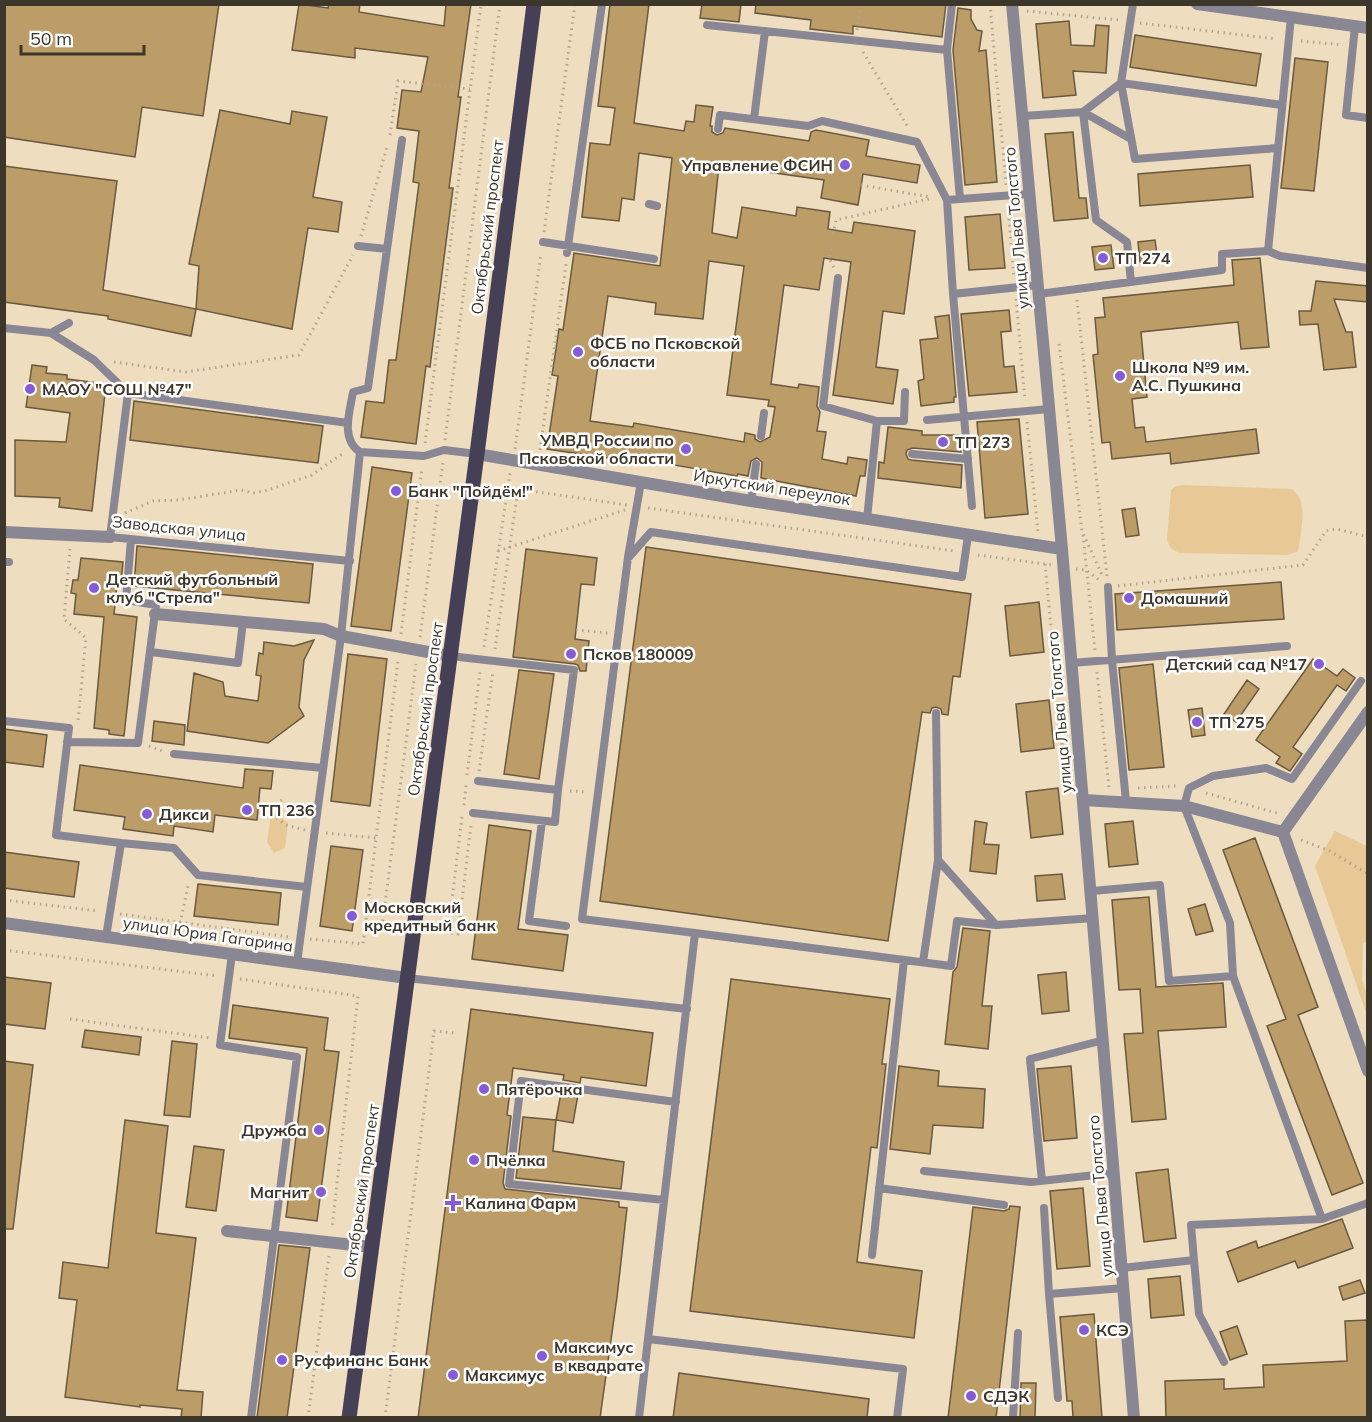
<svg xmlns="http://www.w3.org/2000/svg" width="1372" height="1422" font-family="Mulish,sans-serif">
	<style>
		.green { fill: #e8c996 }
		.building { fill: #bc9c67; stroke: #695940; stroke-width: 1.5; fill-rule: evenodd }
		.lines { fill: none; stroke-linecap: round; stroke-linejoin: round }
		.path { stroke: #b3a48c; stroke-width: 3; stroke-dasharray: 1.5 4.5; stroke-linecap: butt }
		.lane { stroke: #8a8794; stroke-width: 8 }
		.street { stroke: #8a8794; stroke-width: 12 }
		.primary { stroke: #464056; stroke-width: 15 }
		.poi-dot { fill: #875bd5; stroke: #fff; stroke-width: 2 }
		.labels { text-anchor: middle; stroke-width: 5; stroke-linejoin: round; paint-order: stroke }
		.poi-label { font-size: 16px; font-weight: bold; fill: #3d362a; stroke: #fff; text-anchor: start }
		.street-label { font-size: 16px; fill: #3d362a; stroke: #fff }
	</style>
	<rect width="100%" height="100%" fill="#efddbf"/>
	<!-- green -->
	<path class="green" d="M1184,485L1292,489C1309,501 1301,528 1299,547L1297,552L1286,555L1180,553C1172,550 1169,547 1167,539L1171,490L1176,486Z
		M271,814H277L288,823L285,848L274,853L267,842Z
		M1335,831L1367,846L1368,941L1363,943L1362,981L1367,995V1015L1315,866Z"/>
	<!-- building -->
	<path class="building" d="M4,4H219L203,116L142,107L135,157L4,137Z
		M299,4L328,8L329,4H360L359,12L444,26L446,4H471L458,97H461L449,188H453L430,367L426,366L416,444L361,437L366,401L384,403L389,360H396L419,183L413,182L419,131L397,128L402,90L421,92L428,57L355,48V58L292,50Z
		M610,4H649L634,123L684,131L686,121L694,122L696,105L713,107L710,126H712V132L717,135L723,133L725,128L809,141L811,132L816,130L869,140L866,156L920,165L917,183L863,174L858,205L821,198L824,180L719,165L712,233L737,238L742,207L796,216L797,207L830,212L828,229L852,233L854,222L915,231L904,314L883,311L876,367L898,370L893,404L833,395L851,262L824,258L819,290L784,285L771,384L798,388L799,384L819,387L817,406L820,412L817,431L826,432L822,459L847,464L848,457L867,460L865,476H860L856,496L761,478L762,462L757,458L751,461L748,476L738,474L737,476L629,457L628,461L547,449L558,376L552,375L559,329L563,330L574,253L660,266L672,158L639,153L634,200L622,198L619,221L582,217L590,143L610,145L615,108L598,106ZM709,261L744,266L727,395L769,400L768,406L775,407L770,437L760,442L755,439V435L745,433L744,442L634,423L633,427L590,421L608,296L656,303L655,314L703,319Z
		M702,4H741L739,22L700,18Z
		M756,4H946L942,37L853,26V34L810,29L811,20L755,13Z
		M958,8L971,10V19L977,30L982,31L979,51L986,50L997,182L965,185L953,50Z
		M1069,21L1071,45L1094,46L1096,25L1109,26L1106,73L1073,71L1076,95L1043,98L1036,24Z
		M1135,35L1261,54L1256,86L1130,67Z
		M1295,58L1328,62L1314,191L1281,188Z
		M220,110L290,124L292,111L327,117L313,197L342,202L338,232L308,228L292,329L196,309L199,266L189,264Z
		M1073,132L1079,198H1086L1088,218L1054,221L1045,134Z
		M1250,165L1253,197L1140,206L1138,174Z
		M4,166L117,181L103,290L196,309L191,336L108,319V316L4,302Z
		M1000,214L1005,268L969,270L965,217Z
		M1155,240L1158,260L1140,262L1138,242Z
		M1111,245L1114,268L1095,270L1092,247Z
		M1260,258L1269,347L1241,349L1238,322L1141,332L1147,397L1132,399L1135,428L1144,427L1146,442L1256,429L1259,453L1171,464L1170,453L1112,459L1110,442L1102,443L1093,355L1098,354L1095,318L1105,317L1103,298L1234,285L1232,260Z
		M1316,281L1368,286V302L1334,299L1346,332H1352L1356,367L1324,370L1318,324L1300,325L1299,311H1311Z
		M1009,310L1011,331L1001,332L1004,367L1014,366L1017,392L969,396L961,314Z
		M949,315L956,397H954V402L921,406L918,381L924,379L920,340L938,338L935,317Z
		M32,365L47,367L46,373L67,375V379L106,384L92,511L59,507L60,498L15,496V440L66,442L70,413L26,407Z
		M134,401L323,426L318,463L130,440Z
		M1019,419L1028,514L985,518L977,422Z
		M888,427L922,431V435H959L961,452L913,448L907,450L906,454L908,459L911,460L962,465L961,488L878,478L879,462L884,463Z
		M372,467L412,473L391,631L351,626Z
		M1135,508L1139,535L1126,537L1122,510Z
		M137,546L313,564L309,603L134,586Z
		M646,547L971,594L960,677L953,676L948,715L942,714L941,709L936,707L932,708L930,713L922,712L888,941L600,901Z
		M526,549L597,558L594,585L581,584L575,639L589,641L586,671H580L578,665L575,664L513,657Z
		M81,558L123,562L121,584H117L114,614L137,617L124,736L109,734V730L94,728L104,617L74,614L76,594L71,593L73,580H78Z
		M1281,582L1284,619L1117,630L1115,594Z
		M1039,602L1044,652L1010,656L1005,606Z
		M314,640L304,660L299,707L304,716L268,743L187,731L194,673L223,682L225,696L258,701L261,676L256,675L259,653L263,654L264,642L294,646Z
		M348,654L387,659L370,806L331,801Z
		M1313,659L1337,676L1343,669L1355,678L1346,691L1337,685L1293,747L1302,754L1290,771L1276,763L1280,757L1256,740Z
		M1153,664L1164,767L1129,770L1119,668Z
		M519,670L554,674L539,779L504,774Z
		M1247,680L1259,689L1236,722L1224,714Z
		M1049,700L1054,748L1021,752L1016,704Z
		M1202,708L1205,735L1192,737L1188,710Z
		M154,721L185,725L184,745L152,741Z
		M4,729L47,735L43,767L4,762Z
		M80,765L243,788L245,769L273,771L271,789L260,788L257,820L215,815L213,832L174,826L173,836L123,829L125,817L74,810Z
		M1058,788L1063,834L1031,838L1026,792Z
		M975,821L987,823L984,844L999,845L996,874L970,871Z
		M1133,821L1138,864L1109,867L1105,824Z
		M489,825L531,831L518,929L568,935L563,971L472,959Z
		M1255,838L1318,1007L1298,1015L1363,1183L1332,1195L1267,1026L1286,1019L1223,850Z
		M331,846L363,850L352,931L320,926Z
		M4,852L79,862L74,897L4,888Z
		M1062,874L1065,899L1037,901L1035,876Z
		M198,884L281,893L278,925L194,916Z
		M1149,897L1156,987L1223,983L1226,1027L1158,1031L1166,1119L1132,1122L1124,1034L1143,1033L1140,989L1119,990L1112,900Z
		M1205,904L1213,931L1196,935L1188,909Z
		M963,928L990,931L982,1006H992L988,1049L945,1044L953,972L957,967Z
		M1066,972L1069,1011L1042,1014L1038,975Z
		M4,977L51,983L45,1029L4,1024Z
		M731,979L890,999L882,1064H886L877,1148L871,1147L857,1262L922,1271L914,1338L690,1311Z
		M233,1005L328,1018L324,1050L339,1052L317,1221L286,1217L307,1048L229,1038Z
		M471,1009L653,1033L646,1086L581,1077L580,1083L563,1080L564,1075L513,1068L507,1115L511,1116L503,1183L505,1189L619,1202V1207L627,1208L617,1297L600,1418H418Z
		M85,1030L141,1037L139,1055L82,1047Z
		M172,1041L197,1044L190,1117L164,1115Z
		M4,1061L33,1065L13,1229H4Z
		M899,1066L939,1071L938,1086L985,1089L983,1128L933,1125L930,1154L890,1149Z
		M1071,1066L1077,1138L1044,1141L1037,1069Z
		M561,1093L578,1095L573,1123L556,1120Z
		M523,1117L556,1120L553,1151L624,1162L621,1189L516,1178Z
		M125,1120L168,1126L156,1233L196,1238L177,1390L203,1392L201,1418H181L182,1409L140,1405V1407L65,1397L77,1300L59,1298L63,1262L108,1268Z
		M194,1146L224,1150L216,1211L186,1207Z
		M1168,1169L1176,1238L1144,1242L1136,1173Z
		M1083,1188L1090,1266L1057,1269L1050,1191Z
		M1010,1206L1020,1207L996,1418H948L973,1207L1004,1211L1009,1209Z
		M1342,1219L1353,1248L1298,1268L1295,1261L1238,1282L1227,1252L1256,1241L1258,1248Z
		M279,1245L310,1248L287,1418H257Z
		M1180,1276L1184,1315L1151,1318L1148,1279Z
		M1360,1280L1365,1293L1343,1300L1339,1287Z
		M1094,1314L1102,1418H1073L1072,1401H1067L1060,1317Z
		M1368,1320V1418H1166L1165,1381L1224,1379V1389L1264,1387L1263,1365L1347,1361L1345,1321Z
		M1237,1326L1247,1354L1230,1360L1220,1332Z
		M679,1373L869,1399L867,1418H673Z
		M1021,1383H1036L1035,1418H1020Z"/>
	<g class="lines">
		<!-- path -->
		<path class="path" d="M990,4L1006,185
			M1027,11L1119,20
			M1140,23L1277,39
			M857,30L860,4
			M1301,41L1343,45
			M863,52L909,129
			M390,135L398,81L470,89
			M861,185L930,197
			M1008,207L1014,278
			M544,232L575,4
			M833,234L836,220L933,198
			M361,236L388,144
			M831,249L829,258L834,268
			M1016,299L1025,400
			M1077,300L1107,576
			M1059,344L1082,531L1103,577
			M114,362L186,372L299,355L353,255
			M1027,422L1038,532
			M445,440L500,4
			M425,443L481,4
			M515,449L541,253
			M540,450L566,264
			M648,508L954,551
			M125,513L153,501L178,500L241,490L253,493L265,491L312,475L339,456L345,453
			M1083,535L1095,651
			M70,549L64,619L86,638L78,720
			M498,551L625,510
			M978,555L1052,565
			M1045,564L1067,796
			M1076,569L1086,570L1099,580
			M1118,586L1303,565L1326,531L1337,529L1368,537
			M576,630L608,633
			M401,634L422,468
			M420,637L443,462
			M484,647L510,473
			M495,649L518,489L627,505
			M1097,672L1109,788
			M149,746L162,751
			M479,771L493,671
			M467,775L480,672
			M1138,788L1176,786
			M570,791L588,792
			M1206,793L1280,814
			M282,800L274,805L273,815L286,825L305,830
			M464,805L466,785
			M462,817L448,933L458,934L471,825
			M326,833L376,838
			M1301,840L1330,851L1368,874
			M4,900L99,911
			M120,914L289,937
			M180,923L189,882
			M382,927L416,664
			M310,939L363,944L398,661
			M4,950L218,976
			M240,979L358,996L332,1228
			M70,1019L210,1038
			M308,1418L329,1256
			M385,1418L434,1031L455,1033"/>
		<!-- lane -->
		<path class="lane" d="M1133,4L1121,83L1282,105
			M1291,17L1268,251L1280,256L1368,268
			M707,25L947,50L952,4
			M1355,26L1346,115L1368,118
			M1023,116L1083,112L1096,220L1127,242L1131,282
			M754,119L765,31
			M718,129L720,115L808,126L822,121L917,142L947,200L960,199L947,50
			M1131,139L1083,112L1121,83L1135,159L1277,148
			M402,140L368,388L353,392C350,411 340,439 360,452L424,456L444,450L477,454
			M960,199L1029,194
			M947,200L953,294L972,506
			M649,204L657,206
			M543,242L654,259
			M358,246L387,249
			M567,253L602,4
			M838,278L823,406L877,421
			M953,294L1038,285
			M1039,294L1222,270V254L1268,251
			M4,328L51,333L94,360L128,393L348,423
			M51,333L69,323
			M128,393L110,537L350,561
			M927,420L1049,409
			M761,436L764,413
			M912,454L968,459
			M641,482L628,557L582,919L695,933
			M751,501L756,464
			M867,519L877,421H904L905,392
			M629,557L651,532L962,577L968,536
			M4,562H9
			M1108,587L1112,660L1126,801
			M151,652L238,663L243,622
			M450,656L574,670L558,790L478,781
			M1071,663L1287,646
			M1361,681L1292,779L1266,768L1213,776L1189,788L1184,806L1230,923L1233,976L1322,1219L1368,1203
			M936,713L938,860L996,925
			M4,721L69,728L56,835L121,843L106,937
			M67,742L138,743L156,605L126,600L131,539
			M174,754L323,768
			M473,813L555,822L558,790
			M542,821L529,921L566,926
			M121,843L174,848L198,875L307,887
			M1092,891L1160,885L1169,981L1233,976
			M232,954L220,1045L297,1057L251,1418
			M923,962L938,860
			M297,963L341,636L360,452
			M407,978L687,1009
			M924,1171L1031,1182L1114,1173
			M1042,1181L1030,1059L1104,1040
			M879,1188L1004,1205
			M664,1200L509,1184L521,1081L676,1102
			M1044,1208L1049,1294
			M872,1255L904,960
			M1194,1260L1199,1314L1224,1362
			M1122,1268L1194,1260L1191,1225L1322,1219
			M1058,1398L1049,1294L1124,1288
			M639,1418L648,1339
			M897,1418L903,1369L648,1339L695,933L951,966L957,921L996,925L1094,918
			M1013,1418L1018,1333"/>
		<!-- street -->
		<path class="street" d="M1012,4L1062,549L1134,1418
			M1197,4L1368,28
			M477,454L751,501L1062,549
			M4,532L110,537
			M155,614L324,629L341,636L450,656
			M1084,800L1184,806L1283,832
			M1283,832L1368,1071
			M1283,832L1368,712
			M4,923L407,978
			M227,1231L372,1247"/>
		<!-- primary -->
		<path class="primary" d="M349,1418L477,454L534,4"/>
	</g>
	<!-- markers -->
	<g class="poi-dot">
		<circle cx="845" cy="165" r="6"/>
		<circle cx="1103" cy="258" r="6"/>
		<circle cx="578" cy="352" r="6"/>
		<circle cx="1120" cy="376" r="6"/>
		<circle cx="30" cy="389" r="6"/>
		<circle cx="943" cy="442" r="6"/>
		<circle cx="686" cy="449" r="6"/>
		<circle cx="396" cy="491" r="6"/>
		<circle cx="94" cy="588" r="6"/>
		<circle cx="1129" cy="598" r="6"/>
		<circle cx="571" cy="654" r="6"/>
		<circle cx="1319" cy="664" r="6"/>
		<circle cx="1197" cy="722" r="6"/>
		<circle cx="247" cy="810" r="6"/>
		<circle cx="147" cy="814" r="6"/>
		<circle cx="352" cy="916" r="6"/>
		<circle cx="484" cy="1089" r="6"/>
		<circle cx="319" cy="1130" r="6"/>
		<circle cx="474" cy="1160" r="6"/>
		<circle cx="321" cy="1192" r="6"/>
		<path d="M450 1194h6v6h6v6h-6v6h-6v-6h-6v-6h6z"/>
		<circle cx="1084" cy="1330" r="6"/>
		<circle cx="542" cy="1356" r="6"/>
		<circle cx="282" cy="1360" r="6"/>
		<circle cx="453" cy="1375" r="6"/>
		<circle cx="971" cy="1396" r="6"/>
	</g>
	<g class="labels">
		<!-- poi labels -->
		<g class="poi-label">
			<text x="833" y="171" text-anchor="end">Управление ФСИН</text>
			<text x="1115" y="264">ТП 274</text>
			<text x="590" y="349">ФСБ по Псковской<tspan x="590" dy="18">области</tspan></text>
			<text x="1132" y="373">Школа №9 им.<tspan x="1132" dy="18">А.С. Пушкина</tspan></text>
			<text x="42" y="395">МАОУ "СОШ №47"</text>
			<text x="674" y="446" text-anchor="end">УМВД России по<tspan x="674" dy="18">Псковской области</tspan></text>
			<text x="955" y="448">ТП 273</text>
			<text x="408" y="497">Банк "Пойдём!"</text>
			<text x="106" y="585">Детский футбольный<tspan x="106" dy="18">клуб "Стрела"</tspan></text>
			<text x="1141" y="604">Домашний</text>
			<text x="583" y="660">Псков 180009</text>
			<text x="1307" y="670" text-anchor="end">Детский сад №17</text>
			<text x="1209" y="728">ТП 275</text>
			<text x="259" y="816">ТП 236</text>
			<text x="159" y="820">Дикси</text>
			<text x="364" y="913">Московский<tspan x="364" dy="18">кредитный банк</tspan></text>
			<text x="496" y="1095">Пятёрочка</text>
			<text x="307" y="1136" text-anchor="end">Дружба</text>
			<text x="486" y="1166">Пчёлка</text>
			<text x="309" y="1198" text-anchor="end">Магнит</text>
			<text x="465" y="1209">Калина Фарм</text>
			<text x="1096" y="1336">КСЭ</text>
			<text x="554" y="1353">Максимус<tspan x="554" dy="18">в квадрате</tspan></text>
			<text x="294" y="1366">Русфинанс Банк</text>
			<text x="465" y="1381">Максимус</text>
			<text x="983" y="1402">СДЭК</text>
		</g>
		<!-- street labels -->
		<g class="street-label">
			<text transform="translate(487 227) rotate(-83)" y="6">Октябрьский проспект</text>
			<text transform="translate(1016 228) rotate(-95)" y="6">улица Льва Толстого</text>
			<text transform="translate(772 487) rotate(9)" y="6">Иркутский переулок</text>
			<text transform="translate(179 528) rotate(6)" y="6">Заводская улица</text>
			<text transform="translate(425 709) rotate(-82)" y="6">Октябрьский проспект</text>
			<text transform="translate(1059 712) rotate(-95)" y="6">улица Льва Толстого</text>
			<text transform="translate(208 934) rotate(8)" y="6">улица Юрия Гагарина</text>
			<text transform="translate(361 1191) rotate(-82)" y="6">Октябрьский проспект</text>
			<text transform="translate(1100 1196) rotate(-95)" y="6">улица Льва Толстого</text>
		</g>
	</g>
	<!-- border -->
	<rect width="1372" height="1422" fill="none" stroke="#3d362a" stroke-width="12"/>
	<!-- scale -->
	<path d="M21 45v9h123v-9" fill="none" stroke="#3d362a" stroke-width="3"/>
	<text x="30" y="45" font-size="18" fill="#3d362a" stroke="#ffffff" stroke-width="4.5" paint-order="stroke">50 m</text>
</svg>
